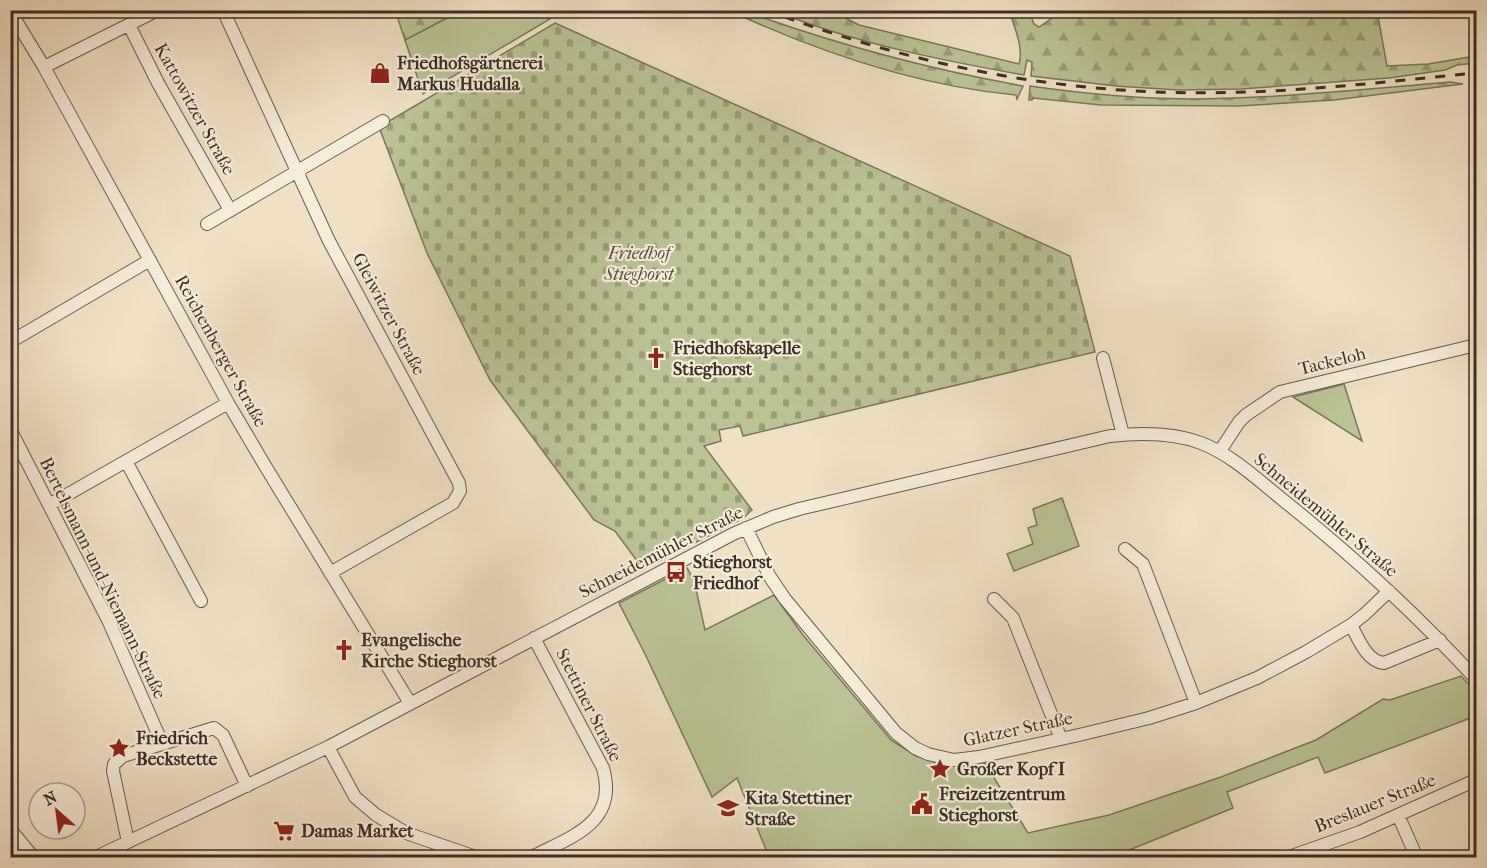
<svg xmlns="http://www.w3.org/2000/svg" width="1487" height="868" font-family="'IM FELL French Canon',serif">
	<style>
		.green { fill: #bbc294; stroke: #7c785c; stroke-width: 1.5 }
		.forest { fill: url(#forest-firs); stroke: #7c785c; stroke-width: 1.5 }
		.cemetery { fill: url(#cemetery-stones); stroke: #7c785c; stroke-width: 1.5 }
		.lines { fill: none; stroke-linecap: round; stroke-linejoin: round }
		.street-casing { stroke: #695c4d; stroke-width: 14 }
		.street { stroke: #f5ecd9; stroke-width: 12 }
		.rail { stroke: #3c2f25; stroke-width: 3; stroke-dasharray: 10 10; stroke-linecap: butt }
		.labels { text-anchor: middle; stroke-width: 4.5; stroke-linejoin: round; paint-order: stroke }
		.poi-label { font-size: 18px; font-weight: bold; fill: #3c2f25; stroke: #f5ecd9; text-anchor: start }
		.street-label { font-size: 18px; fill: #3c2f25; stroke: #f5ecd9 }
		.park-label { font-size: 18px; font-style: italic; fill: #554c3b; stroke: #f5ecd9 }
	</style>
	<defs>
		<pattern id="forest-firs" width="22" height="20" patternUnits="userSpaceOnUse" patternTransform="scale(1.5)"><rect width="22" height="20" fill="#bbc294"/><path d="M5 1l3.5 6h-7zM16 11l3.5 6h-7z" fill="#999e79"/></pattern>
		<pattern id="cemetery-stones" width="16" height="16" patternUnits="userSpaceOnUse" patternTransform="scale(1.5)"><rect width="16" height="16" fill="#bbc294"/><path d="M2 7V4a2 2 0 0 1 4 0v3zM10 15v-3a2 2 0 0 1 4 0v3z" fill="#999e79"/></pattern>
	</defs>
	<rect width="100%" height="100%" fill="#f0e1c4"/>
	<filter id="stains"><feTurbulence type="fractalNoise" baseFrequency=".00333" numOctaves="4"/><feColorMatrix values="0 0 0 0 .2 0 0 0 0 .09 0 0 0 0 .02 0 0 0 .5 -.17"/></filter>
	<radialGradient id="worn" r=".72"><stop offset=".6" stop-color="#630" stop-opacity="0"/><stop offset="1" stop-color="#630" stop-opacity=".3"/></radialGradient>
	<!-- green -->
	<path class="green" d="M460,11H528L550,19L423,94L405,40Z
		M1344,384L1362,441L1293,397Z
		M1062,498L1079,546L1014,571L1007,554L1033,544L1028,528L1037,525L1033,509Z
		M687,568L694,580L705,630L774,595L803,635L891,740L916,756L938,763L965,766L985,763L1028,833L1109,815L1221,777L1316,740L1383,699L1390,700L1461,676L1476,692V716L1325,773L1318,757L1227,792L1233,808L1112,857H769L737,778L712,797L646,656L619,603Z"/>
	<!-- forest -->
	<path class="forest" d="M395,10H460V11L405,40Z
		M1064,10L1377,11L1387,66L1428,64L1476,56V63L1457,65L1445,70L1389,78L1241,89L1178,90L1116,86L1031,76L1032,62L1027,60L1024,75C940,60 854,43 775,11H832L859,25L1019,64C1024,48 1014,26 1009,11H1029L1034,24L1039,27Z
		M730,11H744C835,44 928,69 1023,86L1017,99L1016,95C918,86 819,52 730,11Z
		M1451,82L1463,84L1334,100L1239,106L1101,105L1033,98L1032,100H1029L1030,86C1085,94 1142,99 1199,99C1283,98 1367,89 1451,82Z"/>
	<!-- cemetery -->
	<path class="cemetery" d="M555,23L1070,256L1095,352L743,436L740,426L719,430L721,441L704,446L752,510L742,519L643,569L615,531L594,520L490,380L427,253L379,127Z"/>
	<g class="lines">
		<defs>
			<path id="street" d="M223,10L329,241L459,483L460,491L453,503L330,573
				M10,11L44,67L228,403L267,469L410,703
				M129,25L158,83L230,210
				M44,67L158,10
				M207,224L383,121
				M10,342L150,260
				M1103,358L1123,435
				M10,429L109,622L162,743
				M1220,451L1239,422L1246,415L1280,392L1476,345
				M126,461L201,601
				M49,505L228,403
				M746,528L770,577L785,599L896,733L915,748L928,754L954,760L979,757L1079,735L1149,718L1196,703L1257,678L1306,652L1351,625
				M1125,549L1143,564L1196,703
				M1389,591L1365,614L1351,625C1358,638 1367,662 1384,663L1440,640
				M994,599L1013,618L1061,739
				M328,747L355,797L376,815L406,833L479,858
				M1398,815L1417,858
				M10,829L34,858
				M128,842L113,771L114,764L123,756L214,728L223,735L247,786
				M94,858L328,747L733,534L773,517L799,509L1110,436C1138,433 1174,433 1201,443C1232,455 1257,479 1283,500C1352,555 1416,614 1476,679
				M530,858C570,837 619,824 603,768L534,638
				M1286,858L1360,832L1476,780"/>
		</defs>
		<!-- street casing -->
		<use href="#street" class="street-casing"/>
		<!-- street -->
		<use href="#street" class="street"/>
		<!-- rail -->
		<path class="rail" d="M766,10C885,55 1009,84 1137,91C1250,98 1364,84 1476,73"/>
	</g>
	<!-- icons -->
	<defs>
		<symbol id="shop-bare" viewBox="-9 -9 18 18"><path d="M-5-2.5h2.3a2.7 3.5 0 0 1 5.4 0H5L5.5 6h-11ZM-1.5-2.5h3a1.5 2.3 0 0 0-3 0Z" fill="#8f2418" stroke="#f5ecd9" stroke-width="2.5" paint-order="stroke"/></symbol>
		<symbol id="church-bare" viewBox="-9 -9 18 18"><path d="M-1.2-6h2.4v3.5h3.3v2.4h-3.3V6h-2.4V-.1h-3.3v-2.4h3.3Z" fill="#8f2418" stroke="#f5ecd9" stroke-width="2.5" paint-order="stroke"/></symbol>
		<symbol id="bus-bare" viewBox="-9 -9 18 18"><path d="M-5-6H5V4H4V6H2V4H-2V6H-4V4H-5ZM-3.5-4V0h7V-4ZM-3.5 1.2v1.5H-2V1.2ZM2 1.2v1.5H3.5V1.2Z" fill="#8f2418" stroke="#f5ecd9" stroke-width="2.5" paint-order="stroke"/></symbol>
		<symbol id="sight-bare" viewBox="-9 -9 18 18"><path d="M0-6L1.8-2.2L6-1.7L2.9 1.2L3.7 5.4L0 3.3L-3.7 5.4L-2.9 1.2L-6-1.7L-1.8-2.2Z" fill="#8f2418" stroke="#f5ecd9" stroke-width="2.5" paint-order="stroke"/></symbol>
		<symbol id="civic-bare" viewBox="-9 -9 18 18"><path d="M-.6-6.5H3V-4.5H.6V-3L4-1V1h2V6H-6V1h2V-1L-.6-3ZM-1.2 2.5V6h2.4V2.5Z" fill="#8f2418" stroke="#f5ecd9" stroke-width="2.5" paint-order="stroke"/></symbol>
		<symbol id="school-bare" viewBox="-9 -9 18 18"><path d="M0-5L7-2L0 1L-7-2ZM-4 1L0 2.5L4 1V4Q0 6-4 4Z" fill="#8f2418" stroke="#f5ecd9" stroke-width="2.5" paint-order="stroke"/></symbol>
		<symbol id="supermarket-bare" viewBox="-9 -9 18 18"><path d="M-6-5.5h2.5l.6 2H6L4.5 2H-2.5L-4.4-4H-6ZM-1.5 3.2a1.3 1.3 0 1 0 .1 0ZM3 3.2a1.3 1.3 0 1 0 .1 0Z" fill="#8f2418" stroke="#f5ecd9" stroke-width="2.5" paint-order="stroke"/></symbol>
	</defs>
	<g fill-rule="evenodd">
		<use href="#shop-bare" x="365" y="58" width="30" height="30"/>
		<use href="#church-bare" x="641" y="343" width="30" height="30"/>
		<use href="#bus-bare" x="661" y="557" width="30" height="30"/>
		<use href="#church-bare" x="329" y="635" width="30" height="30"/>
		<use href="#sight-bare" x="104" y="733" width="30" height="30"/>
		<use href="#sight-bare" x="925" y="754" width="30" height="30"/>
		<use href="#civic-bare" x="907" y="789" width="30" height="30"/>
		<use href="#school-bare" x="713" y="793" width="30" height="30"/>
		<use href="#supermarket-bare" x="269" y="816" width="30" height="30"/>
	</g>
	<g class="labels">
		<!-- poi labels -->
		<g class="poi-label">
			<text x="397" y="69">Friedhofsgärtnerei<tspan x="397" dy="21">Markus Hudalla</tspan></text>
			<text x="673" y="354">Friedhofskapelle<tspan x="673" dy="21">Stieghorst</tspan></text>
			<text x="693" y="568">Stieghorst<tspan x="693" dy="21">Friedhof</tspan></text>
			<text x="361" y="646">Evangelische<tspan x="361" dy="21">Kirche Stieghorst</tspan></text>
			<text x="136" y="744">Friedrich<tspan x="136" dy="21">Beckstette</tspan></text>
			<text x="957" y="775">Großer Kopf I</text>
			<text x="939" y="800">Freizeitzentrum<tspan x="939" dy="21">Stieghorst</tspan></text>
			<text x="745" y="804">Kita Stettiner<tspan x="745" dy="21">Straße</tspan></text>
			<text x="301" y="837">Damas Market</text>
		</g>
		<!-- street labels -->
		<g class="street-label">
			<text transform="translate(195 109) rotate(61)" y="6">Kattowitzer Straße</text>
			<text transform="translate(389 314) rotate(62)" y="6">Gleiwitzer Straße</text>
			<text transform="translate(221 351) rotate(61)" y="6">Reichenberger Straße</text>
			<text transform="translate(1332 361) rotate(-14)" y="6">Tackeloh</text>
			<text transform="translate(1326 515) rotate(40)" y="6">Schneidemühler Straße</text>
			<text transform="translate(661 552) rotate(-27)" y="6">Schneidemühler Straße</text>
			<text transform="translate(103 578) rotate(64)" y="6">Bertelsmann-und-Niemann-Straße</text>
			<text transform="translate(589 705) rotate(63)" y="6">Stettiner Straße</text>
			<text transform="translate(1018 729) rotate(-12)" y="6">Glatzer Straße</text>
			<text transform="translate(1375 803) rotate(-22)" y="6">Breslauer Straße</text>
		</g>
		<!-- park labels -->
		<g class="park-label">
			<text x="639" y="259">Friedhof<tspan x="639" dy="21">Stieghorst</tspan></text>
		</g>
	</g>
	<!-- margin -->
	<rect width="1487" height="868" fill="none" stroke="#f0e1c4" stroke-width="36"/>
	<rect x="12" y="12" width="1463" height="844" fill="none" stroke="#3c2f25" stroke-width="3"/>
	<rect x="18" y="18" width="1451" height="832" fill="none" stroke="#3c2f25" stroke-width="1.5"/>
	<!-- north arrow -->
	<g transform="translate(57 811) rotate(332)"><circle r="28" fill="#f5ecd9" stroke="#aba091" stroke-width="1.5"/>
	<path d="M0-4.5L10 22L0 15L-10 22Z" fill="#8f2418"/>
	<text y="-9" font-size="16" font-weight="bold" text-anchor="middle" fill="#3c2f25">N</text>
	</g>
	<rect width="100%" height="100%" filter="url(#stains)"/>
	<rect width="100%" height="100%" fill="url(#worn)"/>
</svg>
